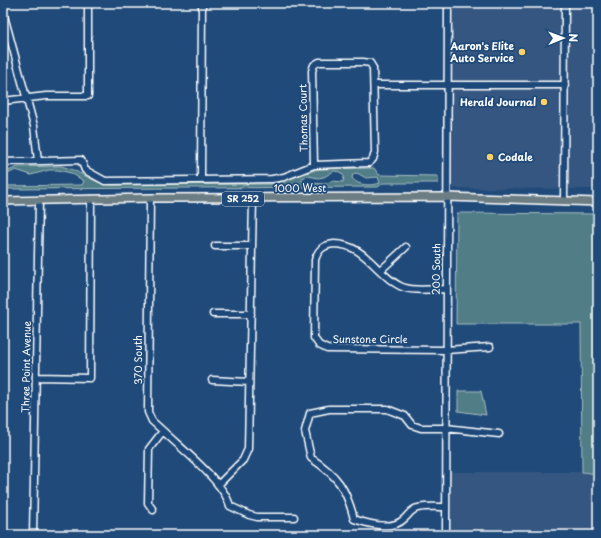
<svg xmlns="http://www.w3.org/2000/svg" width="601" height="538" font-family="'Playpen Sans',sans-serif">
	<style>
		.built { fill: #365680 }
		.green { fill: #517d86; stroke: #a8bec2; fill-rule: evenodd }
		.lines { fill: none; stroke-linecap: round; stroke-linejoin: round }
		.minor-casing { stroke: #fff; stroke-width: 9 }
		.major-casing { stroke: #fff; stroke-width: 10 }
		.minor { stroke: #1f4a7a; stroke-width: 6 }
		.major { stroke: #6c7e84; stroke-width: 7 }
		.poi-dot { fill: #ffd166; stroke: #1f4a7a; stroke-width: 1.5 }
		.labels { text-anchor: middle; stroke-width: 3.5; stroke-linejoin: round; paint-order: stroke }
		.shield { fill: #1f4a7a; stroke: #bcc9d7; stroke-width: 1 }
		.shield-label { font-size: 9px; font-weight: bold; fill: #fff }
		.poi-label { font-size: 10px; font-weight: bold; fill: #fff; stroke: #1f4a7a; text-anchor: end }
		.street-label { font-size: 10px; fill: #fff; stroke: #1f4a7a }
	</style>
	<rect width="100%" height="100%" fill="#1f4a7a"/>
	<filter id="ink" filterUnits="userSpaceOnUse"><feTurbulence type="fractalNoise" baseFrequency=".025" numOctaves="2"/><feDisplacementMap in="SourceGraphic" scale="8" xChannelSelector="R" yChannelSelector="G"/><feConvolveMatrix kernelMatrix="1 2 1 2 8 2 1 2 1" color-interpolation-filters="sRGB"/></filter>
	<g filter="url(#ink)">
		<!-- built -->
		<path class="built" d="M443,3H598V189L442,188Z
			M443,470L457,472H582L598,474V535H443Z"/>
		<!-- green -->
		<path class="green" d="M61,166C79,170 92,183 111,185L274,184L318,169L374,168L379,175L438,176V183H383L378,187L3,189V186L82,185L84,181L71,173L58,170H49L31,175L16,170L3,176V173L18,167ZM334,171L340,172L344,176L343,182L333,181L323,184L303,182L302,180V178L308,176L318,178L324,177ZM357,173L366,178L378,177L380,183C372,186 357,186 352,178L353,174Z
			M457,213L598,214V474L582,472L581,324H456Z
			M458,391H481L486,415L458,411Z"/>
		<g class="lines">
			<defs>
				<path id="minor" d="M3,12L34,126L38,161
					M319,62H363L370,63L373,68L375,152L373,159L369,163L314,165L312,71L314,65Z
					M374,85H565
					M3,101L46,96H88V3
					M3,162L81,160L85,170L105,181L272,179L284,177L314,165
					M201,180L202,3
					M150,198L148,412L152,421L163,431L149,449L148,503L153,510
					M564,201L565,3
					M215,246H252
					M381,270L406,247
					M446,289C432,289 412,292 400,286C376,274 365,244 334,244C323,245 318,250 315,260L314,338L319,345L327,349L446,350L490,347
					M213,314H251
					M36,377L90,378L91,199
					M212,380L249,382
					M163,431C182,449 224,482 230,506L249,515L257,517H294
					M218,485L243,460L248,449L253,199
					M446,507C437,507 427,506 418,508C411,509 409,515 404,519C392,531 368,524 354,519C346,488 338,476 311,458L305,431L310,413L329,409H387L405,416L412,425L421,428H446L499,434
					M33,535L39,200
					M446,535L448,3"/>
				<path id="major" d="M3,201L150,198L447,197L598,202"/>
			</defs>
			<!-- minor casing -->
			<use href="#minor" class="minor-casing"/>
			<!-- major casing -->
			<use href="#major" class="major-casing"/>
			<!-- minor -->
			<use href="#minor" class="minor"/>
			<!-- major -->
			<use href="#major" class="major"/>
		</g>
	</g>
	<!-- markers -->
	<g class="poi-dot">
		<circle cx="522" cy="52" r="4"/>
		<circle cx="544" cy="102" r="4"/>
		<circle cx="490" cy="157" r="4"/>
	</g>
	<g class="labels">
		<!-- shield labels -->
		<rect class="shield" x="222" y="192" width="42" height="14" rx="3"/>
		<g class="shield-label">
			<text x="243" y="202">SR 252</text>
		</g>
		<!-- poi labels -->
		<g class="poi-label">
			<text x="514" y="50">Aaron's Elite<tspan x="514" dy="12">Auto Service</tspan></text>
			<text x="536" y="106">Herald Journal</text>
			<text x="498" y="161" text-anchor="start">Codale</text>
		</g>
		<!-- street labels -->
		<g class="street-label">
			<text transform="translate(303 118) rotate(-91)" y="4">Thomas Court</text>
			<text x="300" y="192">1000 West</text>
			<text transform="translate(436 269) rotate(-89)" y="4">200 South</text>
			<text x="370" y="343">Sunstone Circle</text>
			<text transform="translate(138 360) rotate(-90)" y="4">370 South</text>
			<text transform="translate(26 367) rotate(-89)" y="4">Three Point Avenue</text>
		</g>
	</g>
	<!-- margin -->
	<rect width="601" height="538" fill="none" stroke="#1f4a7a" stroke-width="16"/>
	<rect x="8" y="8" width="585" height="522" fill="none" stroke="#fff" stroke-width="1.5" filter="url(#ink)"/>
	<!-- north arrow -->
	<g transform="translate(563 38) rotate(89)" stroke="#1f4a7a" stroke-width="3" paint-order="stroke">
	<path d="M0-3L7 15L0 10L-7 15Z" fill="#ffffff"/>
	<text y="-6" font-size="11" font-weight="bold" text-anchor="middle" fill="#ffffff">N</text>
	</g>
</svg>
